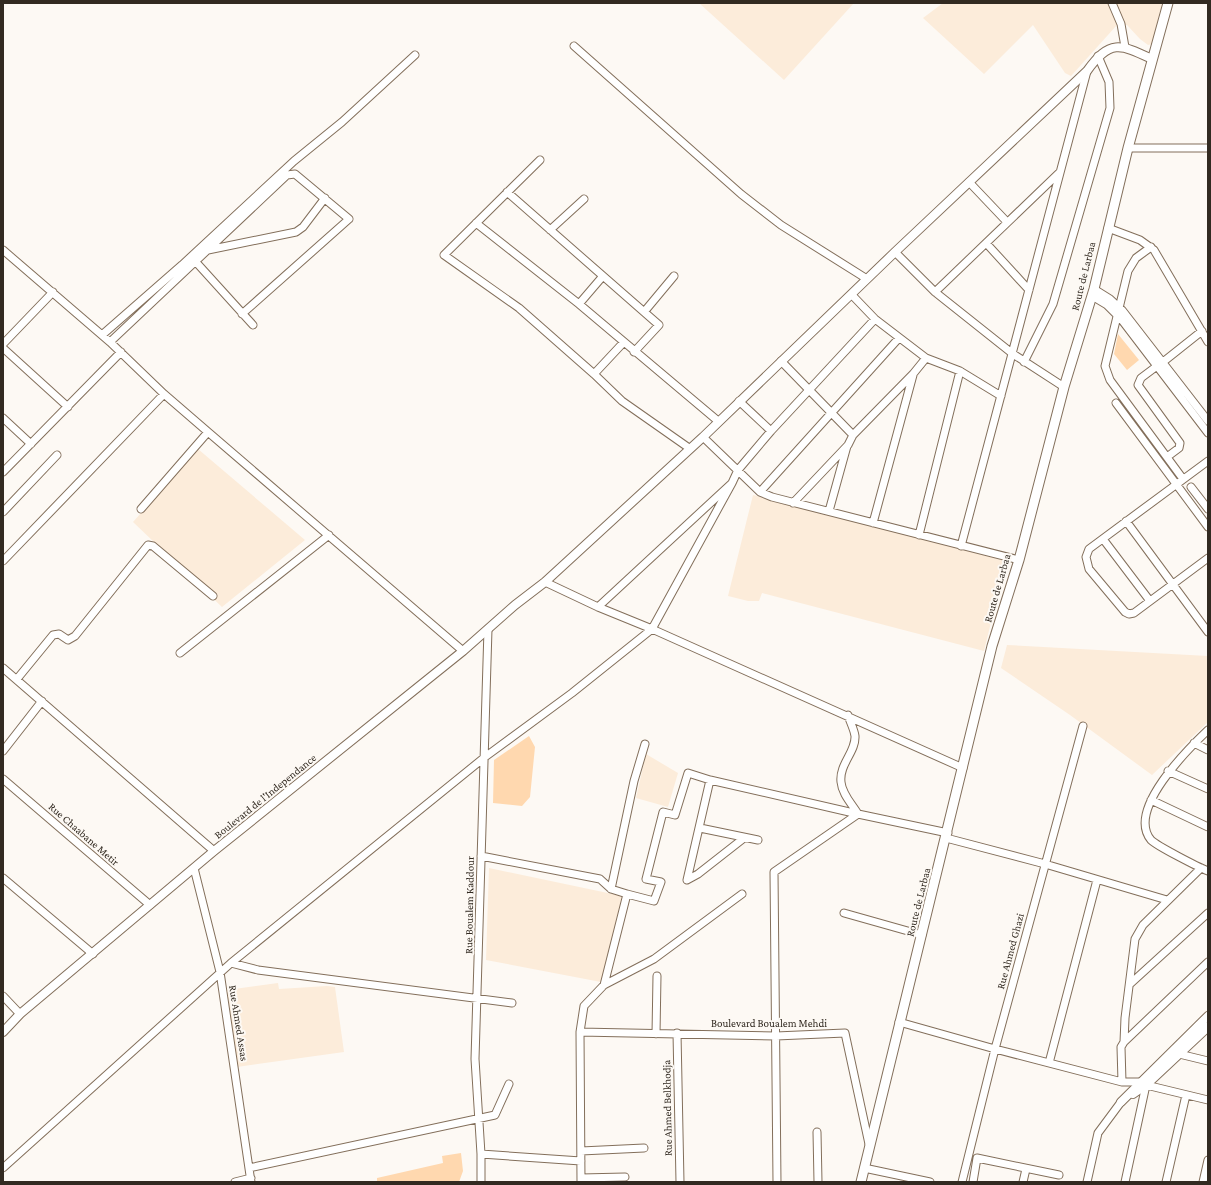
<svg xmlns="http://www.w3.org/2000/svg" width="1211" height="1185" font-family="'Crimson Pro',serif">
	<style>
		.built { fill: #fcecda }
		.green { fill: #ffd8af }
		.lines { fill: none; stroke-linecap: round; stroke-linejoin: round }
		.minor-casing { stroke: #836f5b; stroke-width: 9 }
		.tertiary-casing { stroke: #836f5b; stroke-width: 10 }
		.secondary-casing { stroke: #836f5b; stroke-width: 11 }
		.minor { stroke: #fff; stroke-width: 7 }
		.tertiary { stroke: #fff; stroke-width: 8 }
		.secondary { stroke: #fff; stroke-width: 9 }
		.labels { text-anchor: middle; stroke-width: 4; stroke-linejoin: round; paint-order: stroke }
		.street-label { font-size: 11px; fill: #322a21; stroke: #fdf9f4 }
	</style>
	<rect width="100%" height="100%" fill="#fdf9f4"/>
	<!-- built -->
	<path class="built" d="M699,3H854L784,80Z
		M943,3H1162L1152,44L1148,45L1140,39L1127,25H1117L1071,76L1065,73L1033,25L984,74L923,18Z
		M198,449L305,540L222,607L133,522Z
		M753,495L1006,561L984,651L762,593L759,601H748L728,596Z
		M1007,645L1208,656V722L1152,775L1070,715L1001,668Z
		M646,754L678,773L668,807L636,798Z
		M489,868L622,896L601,982L486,960Z
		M278,983L279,989L327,986L335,987L344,1052L237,1067L227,990Z"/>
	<!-- green -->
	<path class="green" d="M1118,334L1139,360L1127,370L1114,354Z
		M529,736L535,747L530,797L522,806L493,803L494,760Z
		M461,1153L463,1171L459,1182H377V1178L443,1163L442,1156Z"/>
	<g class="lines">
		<defs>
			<path id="minor" d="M1112,3L1121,24L1125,47
				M574,46L741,194L781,225L867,279
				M1128,148H1208
				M540,160L444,255L519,308L594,374L622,401L689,448
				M969,182L1007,222
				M507,192L659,325L634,352
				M476,223L579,304L718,421
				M1108,228L1140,240L1154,250L1208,342
				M550,230L584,199
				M986,243L1029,290
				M1151,247L1136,258L1128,271L1105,366L1110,380L1183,479
				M3,250L110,342L164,394L208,432L463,651
				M208,250L296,232L303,227L325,198
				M895,252L935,292L1013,354L1064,387
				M195,261L253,325
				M1094,289L1110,299L1122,310L1208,421
				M935,292L1060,172
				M852,295L875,319L926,358L960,371L1001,396
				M1092,296L1107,305L1121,319L1208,433
				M579,304L603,276
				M644,312L674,276
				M102,335L182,265L294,161L342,122L415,55
				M110,342L287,175L295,174L349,219L242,314
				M3,344L53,292
				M3,348L68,407
				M781,361L853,435
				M1024,362L1053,304L1110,108L1109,82L1098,56
				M1163,362L1202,331
				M1157,366L1141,378L1138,385L1180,443L1179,448L1167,457
				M594,374L623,343
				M739,401L771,431
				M1116,403L1208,527
				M3,418L31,444
				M703,437L760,492L772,497L1019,560
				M1208,461L1089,549L1086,557L1089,569L1125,612L1129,614L1134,613L1208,558
				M3,472L121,352
				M1191,487L1208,509
				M760,492L899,338
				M793,503L848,445L853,435L913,374L926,358
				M141,509L208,432
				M829,511L847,446
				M3,512L57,455
				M1126,521L1208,632
				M873,523L913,375
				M919,535L960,371
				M1103,539L1150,601
				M961,546L1087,71
				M3,561L164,394
				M545,582L598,607L652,629L963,768
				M598,607L732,483L738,470L771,431L875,319
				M180,653L329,535
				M3,668L214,851
				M17,679L53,635L59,634L68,640L75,636L148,545L153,546L213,596
				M848,715C850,722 854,729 855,736C856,752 839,764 841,782C842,794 852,804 858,814L948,833
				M1208,730C1188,749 1126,810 1151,840C1157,846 1198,867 1208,871
				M1194,743L1208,750
				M3,751L42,701
				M1168,771L1208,789
				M3,779L150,905
				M710,780L687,880L698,874L744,838
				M1151,800L1208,827
				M700,828L758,840
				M946,838L1045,864L1167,900
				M481,856L600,879L611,889L627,894L604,985
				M194,868L220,972L251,1182
				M3,878L93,954
				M611,889L634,781L645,744
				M627,894L654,901L661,882L646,879L663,812L675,815L688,773L710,780L858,814
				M844,913L922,935
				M231,963L258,970L512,1003
				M1130,984L1208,913
				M3,996L20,1014
				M899,1022L995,1049L1122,1082H1139L1146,1085L1208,1100
				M580,1032L776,1036L845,1033L869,1144
				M677,1033L680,1182
				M656,1034L657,976
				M1124,1042L1208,962
				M1175,1053L1208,1061
				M1049,1063L1097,880
				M1122,1082L1121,1047L1124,1042L1125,1018L1135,939L1143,925L1201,868
				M817,1132L818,1182
				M581,1151L644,1148
				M481,1154L581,1161
				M3,1168L231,963L485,757L572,693L652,629L732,483
				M249,1168L495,1115L509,1084
				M864,1168L930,1182
				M581,1178L625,1177
				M235,1182L251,1178
				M481,1182V1154L475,1059L488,629
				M581,1182L580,1032L584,1006L604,985L654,959L742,894
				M777,1182L774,872L858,814
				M962,1182L995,1049L1083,726
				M973,1182L977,1158L1059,1175
				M1023,1182L1026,1169
				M1087,1182L1098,1133L1121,1102
				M1125,1182L1146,1085
				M1166,1182L1186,1095
				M1203,1182L1208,1160"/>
			<path id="tertiary" d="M3,1032L20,1014L214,851L463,651L515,605L545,582L703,437L895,252L1087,71C1110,39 1120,44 1152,59
				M1133,1094L1146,1085L1208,1027
				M1121,1102L1208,1016"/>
			<path id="secondary" d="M861,1182L992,646L1019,560L1064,387L1094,289L1128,148L1168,3"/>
		</defs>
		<!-- minor casing -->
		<use href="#minor" class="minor-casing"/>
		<!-- tertiary casing -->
		<use href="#tertiary" class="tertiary-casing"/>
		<!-- secondary casing -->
		<use href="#secondary" class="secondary-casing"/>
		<!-- minor -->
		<use href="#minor" class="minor"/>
		<!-- tertiary -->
		<use href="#tertiary" class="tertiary"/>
		<!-- secondary -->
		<use href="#secondary" class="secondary"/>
	</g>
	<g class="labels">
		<!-- street labels -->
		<g class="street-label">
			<text transform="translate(1083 276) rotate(-76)" y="4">Route de Larbaa</text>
			<text transform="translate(997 588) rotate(-74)" y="4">Route de Larbaa</text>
			<text transform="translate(265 796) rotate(-39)" y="4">Boulevard de l'Independance</text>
			<text transform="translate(84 834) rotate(41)" y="4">Rue Chaabane Metir</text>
			<text transform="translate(918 902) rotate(-76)" y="4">Route de Larbaa</text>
			<text transform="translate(469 905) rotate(-89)" y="4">Rue Boualem Kaddour</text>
			<text transform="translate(1010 951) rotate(-75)" y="4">Rue Ahmed Ghazi</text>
			<text transform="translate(239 1023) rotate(81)" y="4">Rue Ahmed Assas</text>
			<text x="769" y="1027">Boulevard Boualem Mehdi</text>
			<text transform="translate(667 1108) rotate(-91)" y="4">Rue Ahmed Belkhodja</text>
		</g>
	</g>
	<!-- border -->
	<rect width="1211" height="1185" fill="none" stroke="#322a21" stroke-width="8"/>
</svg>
